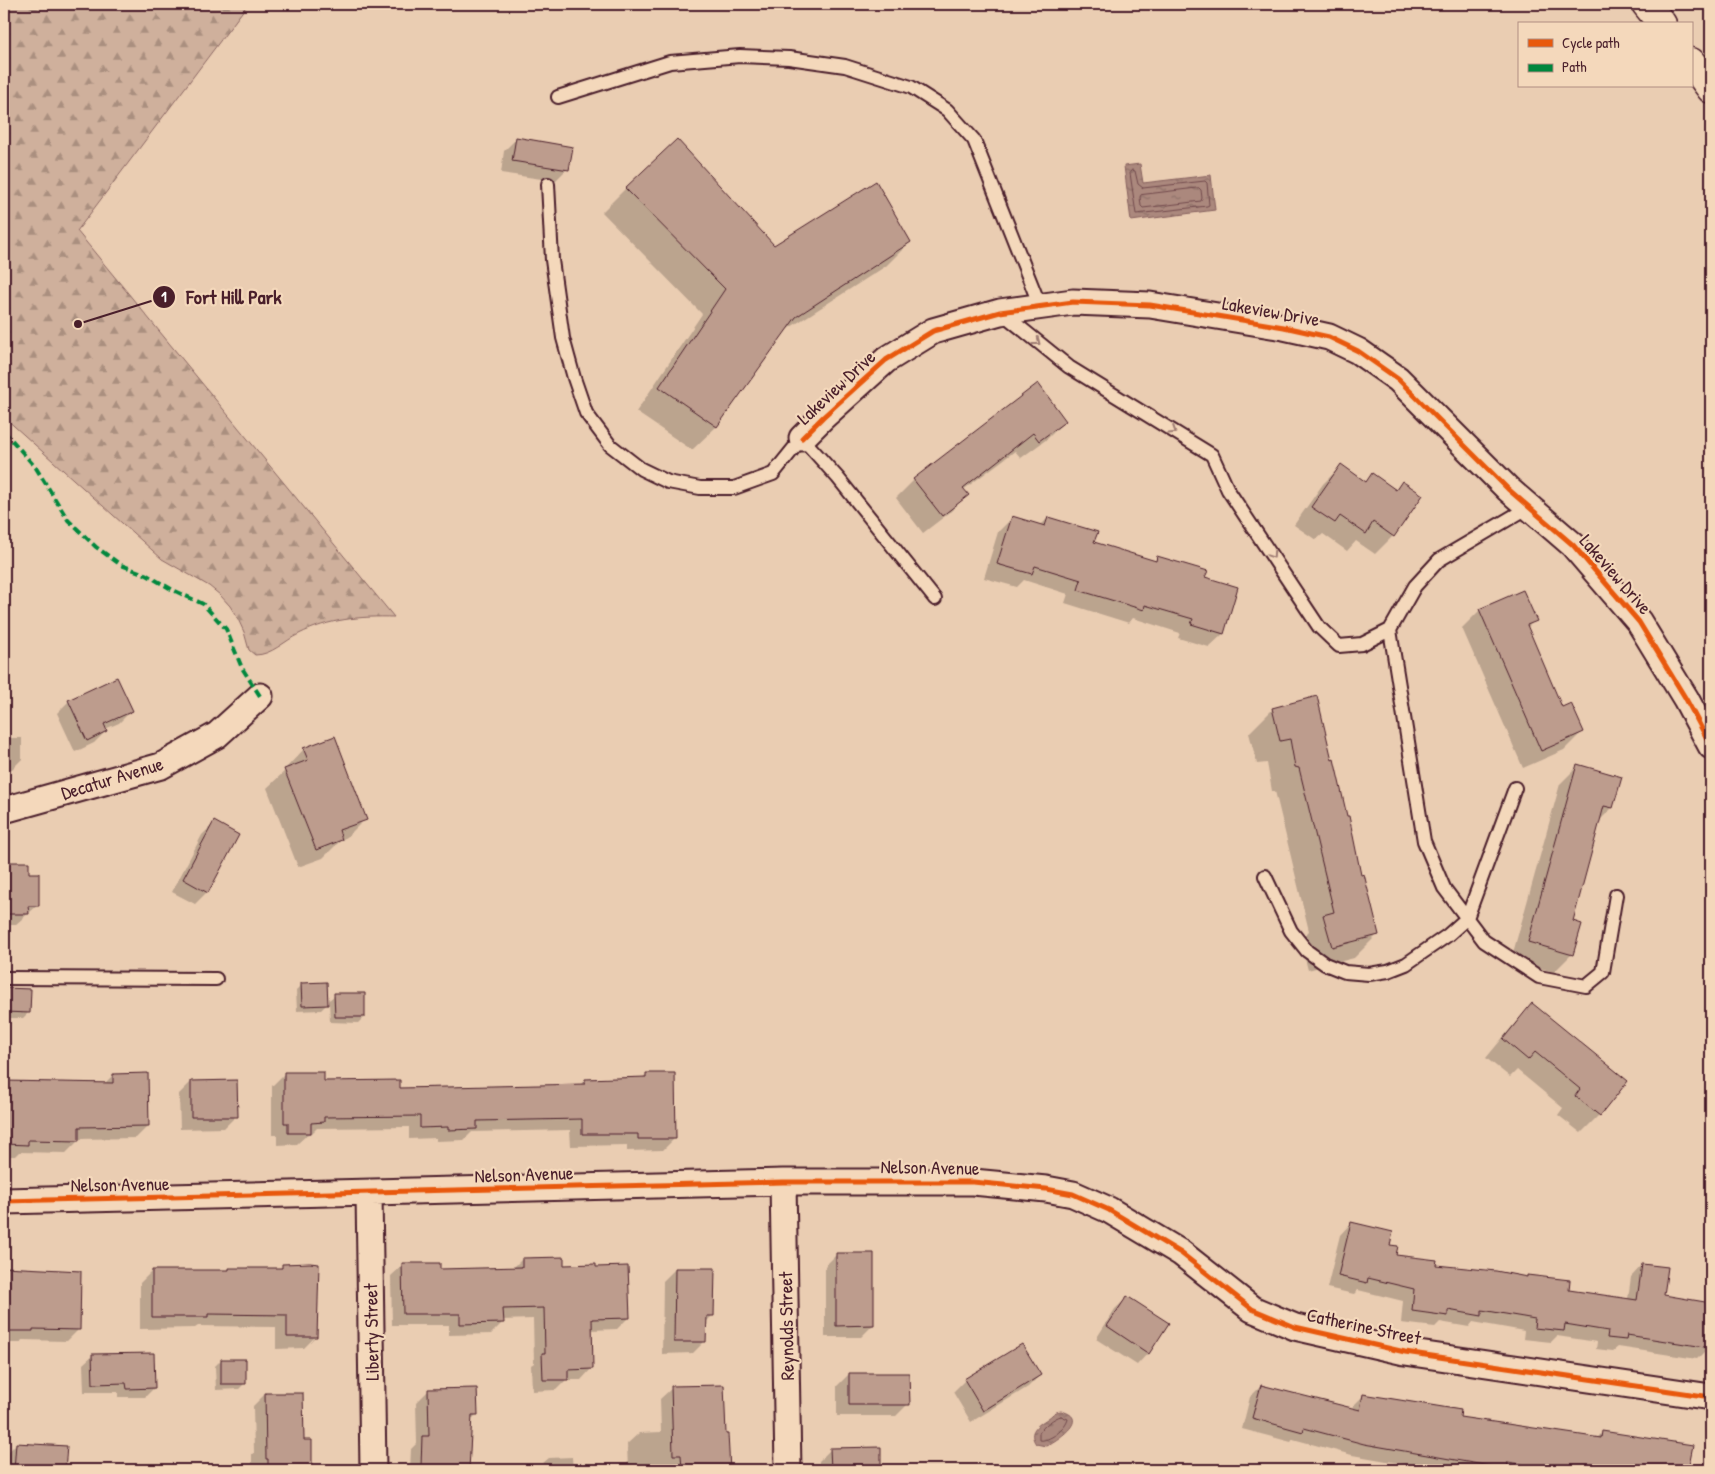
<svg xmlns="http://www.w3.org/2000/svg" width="1715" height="1474" font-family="'Patrick Hand',sans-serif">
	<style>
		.forest { fill: url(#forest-firs); stroke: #8c6864 }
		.water { fill: url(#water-ripples); stroke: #845e5c }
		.shadow { fill: #0003 }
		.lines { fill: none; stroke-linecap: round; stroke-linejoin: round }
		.shore { stroke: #71494c; stroke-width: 1 }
		.building { fill: #bd9c8d; stroke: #4a1f2b }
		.lane-casing { stroke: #4a1f2b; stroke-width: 16 }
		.street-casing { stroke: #4a1f2b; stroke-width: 29 }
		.highway-casing { stroke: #4a1f2b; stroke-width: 31 }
		.lane { stroke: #f4d8bb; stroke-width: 12 }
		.street { stroke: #f4d8bb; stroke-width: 25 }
		.highway { stroke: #f4d8bb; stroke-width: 28 }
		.quiet { stroke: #00873e; stroke-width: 4; stroke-dasharray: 8 4; stroke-linecap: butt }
		.cycleway-casing { stroke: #f4d8bb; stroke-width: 8 }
		.cycleway { stroke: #e8590c; stroke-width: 5 }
		.oneway { stroke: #9f7c73 }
		.labels { text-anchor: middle; stroke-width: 4.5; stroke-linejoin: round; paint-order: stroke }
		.street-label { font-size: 19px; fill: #4a1f2b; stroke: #f4d8bb }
		.leader { fill: none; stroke: #4a1f2b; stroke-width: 2 }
		.callout-dot { fill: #4a1f2b; stroke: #f4d8bb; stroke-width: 2 }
		.mark-label { font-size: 15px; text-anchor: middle; font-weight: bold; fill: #fff }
		.callout-label { font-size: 20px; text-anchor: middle; font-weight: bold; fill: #4a1f2b; stroke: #f4d8bb; stroke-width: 4.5; stroke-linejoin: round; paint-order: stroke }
	</style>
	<defs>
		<pattern id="forest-firs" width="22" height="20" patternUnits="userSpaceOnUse" patternTransform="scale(1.25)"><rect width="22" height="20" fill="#cfb09c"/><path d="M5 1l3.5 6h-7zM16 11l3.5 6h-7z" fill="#aa8f7f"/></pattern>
		<pattern id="water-ripples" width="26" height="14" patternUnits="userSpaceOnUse" patternTransform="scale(1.25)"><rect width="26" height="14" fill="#ab887d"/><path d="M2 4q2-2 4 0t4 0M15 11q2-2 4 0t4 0" fill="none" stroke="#8d6f67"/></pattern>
	</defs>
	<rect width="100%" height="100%" fill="#eacdb2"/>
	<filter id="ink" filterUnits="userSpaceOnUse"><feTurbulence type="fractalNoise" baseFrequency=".02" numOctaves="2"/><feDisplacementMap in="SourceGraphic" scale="10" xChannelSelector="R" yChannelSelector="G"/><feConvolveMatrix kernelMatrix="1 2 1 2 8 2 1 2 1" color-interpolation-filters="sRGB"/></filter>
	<g filter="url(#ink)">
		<!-- forest -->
		<path class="forest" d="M4,4H248L77,231L394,617C360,616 329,619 299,634C284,641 272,655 255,655L249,650L244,632L238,619L230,606L220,595L209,586L162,559L4,417Z"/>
		<!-- water -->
		<path class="water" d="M1140,164L1143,183L1211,175L1215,210L1131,221L1124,166Z
			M1061,1411C1091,1418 1059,1439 1046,1446L1036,1444C1027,1431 1038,1425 1047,1419C1053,1415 1053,1412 1061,1411Z"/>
		<!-- shadow -->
		<path class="shadow" d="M516,139L567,169L555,181L501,173L504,151Z
			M626,188L774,246L910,242L886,266L783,332L716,427L692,450L636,412L702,314L602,212Z
			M1037,385L1065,421L1047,439L1021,458L1015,451L963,490L967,495L949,513L923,533L896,498L914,480Z
			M1341,466L1365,483L1372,475L1394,491L1402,482L1393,536L1375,554L1356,541L1347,551L1323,534L1316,540L1294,525L1323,484Z
			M1012,518L1040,526L1048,518L1093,543L1154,562L1158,557L1204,578L1237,588L1223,634L1209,647L1178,638L1180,633L1133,618L1129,623L1065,603L1068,594L1024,580L1017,587L984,578L998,532Z
			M1480,610L1535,620L1527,628L1562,708L1582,732L1564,750L1523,768L1462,628Z
			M69,701L131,711L119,723L105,729L106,731L94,743L75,752L57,713Z
			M1273,709L1331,761L1360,877L1378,934L1354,958L1308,970L1300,940L1309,931L1275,791H1272L1267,763L1257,764L1249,733Z
			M4,722V738H22V759L12,769H4Z
			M304,749L365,819L347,837L341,840L323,858L298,867L267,788L287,769L286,768Z
			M1578,766L1612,808L1599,821L1571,922L1572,954L1554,972L1511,960L1560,784Z
			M214,823L207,892L195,904L172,892L202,835Z
			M28,863V874L38,905L15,925H4V864Z
			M302,984L327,1004L321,1010L297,1011L296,990Z
			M5,989L29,1012L23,1018H4V991Z
			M335,995L364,1017L358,1023L330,1022L329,1000Z
			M1533,1005L1626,1081L1599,1115L1581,1133L1558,1115L1563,1108L1517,1070L1510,1077L1486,1058L1515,1023Z
			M284,1074L323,1082L399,1089L580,1085L585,1080L642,1078L647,1074L675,1138L663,1150L627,1151V1145L571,1146L570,1130L472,1132L464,1140L436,1141V1138L409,1139V1127L317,1128L311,1134H308L297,1144L277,1145V1135H272V1086Z
			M113,1075L148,1126L136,1138L78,1139V1141L66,1153L19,1152L15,1156H4V1082L104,1084Z
			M191,1082L236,1116L224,1128L180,1129L179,1094Z
			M1351,1223L1389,1246L1394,1256L1435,1266L1526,1278L1528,1276L1567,1291L1628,1299L1631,1277L1642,1265L1662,1296L1711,1304V1333L1709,1347L1697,1359L1618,1347L1613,1351L1596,1349L1597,1342L1557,1336L1551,1342L1523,1339L1524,1331L1473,1322L1469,1327L1440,1322L1435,1327L1401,1323L1403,1301L1358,1290L1354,1294L1327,1288L1340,1235Z
			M837,1254L873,1325L861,1337H825V1266Z
			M522,1259L563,1266L628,1318L617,1329L591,1330L592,1368L581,1380H566L556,1390L532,1391L531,1365L534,1363L533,1319L502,1320V1323L491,1334L449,1335V1325H392L391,1276L403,1265L439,1271L512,1269Z
			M283,1266L316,1336L304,1348L276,1349V1327L198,1326L195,1328L140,1329V1283L152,1271H227L229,1269H279Z
			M4,1269L80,1272L79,1329L67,1341L22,1340L20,1343H4Z
			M675,1269L713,1315L705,1323V1341L693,1353L662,1354L663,1281Z
			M1127,1298L1148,1353L1137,1365L1096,1339L1115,1309Z
			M93,1355L154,1388L145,1397H118V1392H84L83,1364Z
			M221,1360L245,1383L239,1389L216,1390L215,1366Z
			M849,1374L908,1404L896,1416H837V1386Z
			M1040,1375L1028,1387L971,1422L953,1392L965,1380Z
			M1261,1386L1352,1410L1353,1406L1364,1395L1458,1418L1597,1438L1603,1432L1691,1447L1687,1470H1439L1352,1455L1293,1439L1291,1442L1242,1429L1250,1397Z
			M672,1388L724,1436H727L729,1470H628L627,1444L639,1433L661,1432L660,1399Z
			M428,1391L477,1414L470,1421L468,1470H410L411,1449L417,1443L416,1403Z
			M265,1394L303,1442H311V1470H252V1454L254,1453L253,1406Z
			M16,1444L66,1447L64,1470H4V1456Z
			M880,1448V1470H819V1461L831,1449Z
			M572,1457L573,1470H543V1463L549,1458Z"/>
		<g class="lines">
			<!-- shore -->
			<path class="shore" d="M1132,170L1135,171L1138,184L1143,188L1205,181L1207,183L1209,205L1207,206L1136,214L1130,173Z
				M1199,188L1201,190L1202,198L1201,201L1143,208L1141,206L1140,197L1141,195Z
				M1061,1416L1068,1419C1066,1429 1049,1442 1039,1440V1433C1042,1427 1055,1417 1061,1416Z"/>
		</g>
		<!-- building -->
		<path class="building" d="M516,137L573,147L569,170L512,161Z
			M677,139L774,245L876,181L911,242L796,317L717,427L659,387L725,289L625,188Z
			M1038,383L1066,421L1039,441L1033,433L963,488L969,495L942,516L913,479Z
			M1341,464L1366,482L1372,473L1396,490L1402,481L1423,495L1394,537L1373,522L1366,534L1340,516L1335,523L1311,507Z
			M1012,516L1045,526L1048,517L1098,532L1094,542L1156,561L1157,556L1208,571L1205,577L1238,587L1224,634L1191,624L1193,619L1145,605L1144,610L1078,590L1081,580L1035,566L1032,574L997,564Z
			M1523,590L1537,621L1527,625L1562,707L1571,703L1584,732L1541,751L1479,609Z
			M117,677L133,711L104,724L107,731L87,741L68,700Z
			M1317,696L1332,760L1334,759L1347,816H1349L1361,875L1364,874L1379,935L1332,947L1323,915L1334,912L1299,768L1295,767L1290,739L1280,741L1272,708Z
			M335,736L367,820L339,830L342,840L316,850L284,769L308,760L303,748Z
			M1577,764L1622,777L1613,808L1604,806L1573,921L1582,924L1573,955L1528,942Z
			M214,821L239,835L208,893L183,879Z
			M4,862H29V873H39V906H28L29,914H4Z
			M327,982L328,1005L302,1006L301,983Z
			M5,988L31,989L30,1013L4,1012Z
			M334,993H365V1017H335Z
			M1532,1003L1628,1081L1600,1116L1575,1096L1580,1089L1535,1052L1528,1060L1503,1039Z
			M284,1072H324V1081L400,1080V1088L585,1084V1079L646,1077V1073H675L676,1139H638V1134H582V1119L477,1121V1129L448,1130V1127L420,1128V1116L324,1117V1122L311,1123V1133H288V1123H284Z
			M148,1073L149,1126L79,1127V1141L28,1140V1145L4,1144V1081L113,1083V1074Z
			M237,1080L238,1117H191V1081Z
			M1351,1222L1393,1232L1390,1245L1398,1246L1396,1255L1437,1260L1436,1265L1496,1271L1527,1277V1275L1570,1280L1569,1290L1637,1300L1642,1264L1668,1267L1664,1295L1711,1303V1348L1627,1335L1626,1340L1607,1338L1608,1331L1565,1324L1564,1331L1534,1328L1535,1319L1482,1310V1316L1448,1310V1316L1412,1311L1414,1289L1368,1278L1367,1283L1338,1276Z
			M836,1253H874V1325L836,1326Z
			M564,1257V1265L596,1264V1267L628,1266L630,1318L592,1319L593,1369L568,1370V1380H543L542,1353H545L544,1308L503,1309L504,1323L460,1324V1314H403L402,1263H440V1269L522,1267V1258Z
			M310,1263L319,1264L317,1337H287V1315L208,1314V1317H152V1270H229V1268H282V1264Z
			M4,1267L81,1271L80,1330L33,1329V1331H4Z
			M675,1268H715L714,1316H707L706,1342H674Z
			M1127,1296L1169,1323L1149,1354L1107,1326Z
			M1022,1344L1041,1375L983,1411L964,1379Z
			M154,1353L155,1388L127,1389L126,1383L93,1384L92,1354Z
			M221,1359H246V1384H221Z
			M849,1373H909L910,1405H849Z
			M724,1385L726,1434H728L730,1470H682L681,1455H673L671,1386Z
			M1261,1385L1360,1410L1363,1394L1461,1410L1460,1417L1601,1438L1602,1431L1693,1445L1688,1470H1605L1572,1465L1571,1470H1559L1508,1462L1507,1469L1364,1444L1304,1428L1303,1432L1252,1418Z
			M477,1388L478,1415H472L469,1470L421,1467L422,1436H429L428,1389Z
			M265,1393H303L304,1440H312V1468H304V1470H268V1459H266Z
			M16,1443L67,1446L65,1470H14Z
			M881,1447V1470H831L830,1448Z"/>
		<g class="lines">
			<defs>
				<path id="lane" d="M558,97L670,62L740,56L789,58L845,66L911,87L947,110L974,140L1040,306
					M548,184L552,260L563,338L574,378L586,413L610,445L641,469L668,482L700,488H734L773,474L802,438L838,478L935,599
					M1001,312L1069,367L1212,455L1228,490L1319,627L1339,646L1362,644L1390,630L1415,586L1439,560L1529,507
					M1390,630L1424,841L1444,888L1484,941L1539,977L1586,986L1603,972L1616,895
					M1265,876L1291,931L1307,951L1325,964L1345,972L1369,974L1388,971L1406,964L1448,935L1467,918L1515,788
					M4,978L216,979"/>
				<path id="street" d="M802,438L823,417L886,360L933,331L1000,312L1073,302L1150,305L1284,327L1329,337L1358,351L1398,379L1508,489L1573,545L1639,622L1686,699L1711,746
					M4,810L161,766L217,735L260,696
					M783,1182L788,1470
					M369,1193L373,1470
					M4,1201L783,1182H973L1046,1189L1073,1194L1109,1210L1181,1253L1252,1309L1295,1327L1405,1352L1711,1397"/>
				<path id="highway" d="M1646,4L1662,24
					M1691,62L1711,89"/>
			</defs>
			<!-- lane casing -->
			<use href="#lane" class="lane-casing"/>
			<!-- street casing -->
			<use href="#street" class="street-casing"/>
			<!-- highway casing -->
			<use href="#highway" class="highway-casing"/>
			<!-- lane -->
			<use href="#lane" class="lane"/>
			<!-- street -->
			<use href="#street" class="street"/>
			<!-- highway -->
			<use href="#highway" class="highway"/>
			<!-- quiet -->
			<path class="quiet" d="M4,431L36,468L68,520L96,547L121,565L145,574L173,590L203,604L226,629L242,668L260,696"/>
			<defs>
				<path id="cycleway" d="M802,438L823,417L886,360L933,331L1000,312L1073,302L1150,305L1284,327L1329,337L1358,351L1398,379L1508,489L1573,545L1639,622L1686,699L1711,746
					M4,1201L783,1182H973L1046,1189L1073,1194L1109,1210L1181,1253L1252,1309L1295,1327L1405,1352L1711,1397"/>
			</defs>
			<!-- cycleway casing -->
			<use href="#cycleway" class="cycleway-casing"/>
			<!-- cycleway -->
			<use href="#cycleway" class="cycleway"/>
		</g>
		<!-- one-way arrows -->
		<defs><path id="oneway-chevron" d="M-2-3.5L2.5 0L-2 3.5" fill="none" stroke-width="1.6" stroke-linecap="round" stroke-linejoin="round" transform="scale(1.25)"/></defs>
		<g class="oneway">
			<use href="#oneway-chevron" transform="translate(1037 342) rotate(38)"/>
			<use href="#oneway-chevron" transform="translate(1173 431) rotate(32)"/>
			<use href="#oneway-chevron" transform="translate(1272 555) rotate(56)"/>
		</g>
	</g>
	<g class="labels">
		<!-- street labels -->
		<g class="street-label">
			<text transform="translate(1271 311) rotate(10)" y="7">Lakeview Drive</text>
			<text transform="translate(836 387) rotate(-43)" y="7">Lakeview Drive</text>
			<text transform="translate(1616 574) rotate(49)" y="7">Lakeview Drive</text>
			<text transform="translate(112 778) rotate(-17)" y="7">Decatur Avenue</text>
			<text transform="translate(930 1167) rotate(1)" y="7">Nelson Avenue</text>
			<text transform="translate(524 1174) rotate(-2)" y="7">Nelson Avenue</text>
			<text transform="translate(120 1184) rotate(-1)" y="7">Nelson Avenue</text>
			<text transform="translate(786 1326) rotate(-91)" y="7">Reynolds Street</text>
			<text transform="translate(1364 1326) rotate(12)" y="7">Catherine Street</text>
			<text transform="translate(371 1332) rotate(-91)" y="7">Liberty Street</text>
		</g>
	</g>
	<!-- callouts -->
	<path class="leader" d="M78 324L164 297"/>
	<g class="callout-dot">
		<circle cx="78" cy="324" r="5"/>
		<circle cx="164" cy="297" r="12"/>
	</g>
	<g class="mark-label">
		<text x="164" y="302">1</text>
	</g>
	<g class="callout-label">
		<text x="234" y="304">Fort Hill Park</text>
	</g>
	<!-- margin -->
	<rect width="1715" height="1474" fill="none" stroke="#f4d8bb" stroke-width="20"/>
	<rect x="10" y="10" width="1695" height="1454" fill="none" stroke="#4a1f2b" stroke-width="2" filter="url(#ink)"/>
	<!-- legend -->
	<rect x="1518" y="22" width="175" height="65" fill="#f4d8bb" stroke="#b08e81"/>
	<rect x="1528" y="39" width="25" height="8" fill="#e8590c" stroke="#b08e81"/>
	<text x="1562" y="48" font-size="15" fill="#4a1f2b">Cycle path</text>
	<rect x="1528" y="64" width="25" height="8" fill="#00873e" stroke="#b08e81"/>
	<text x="1562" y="72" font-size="15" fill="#4a1f2b">Path</text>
</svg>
